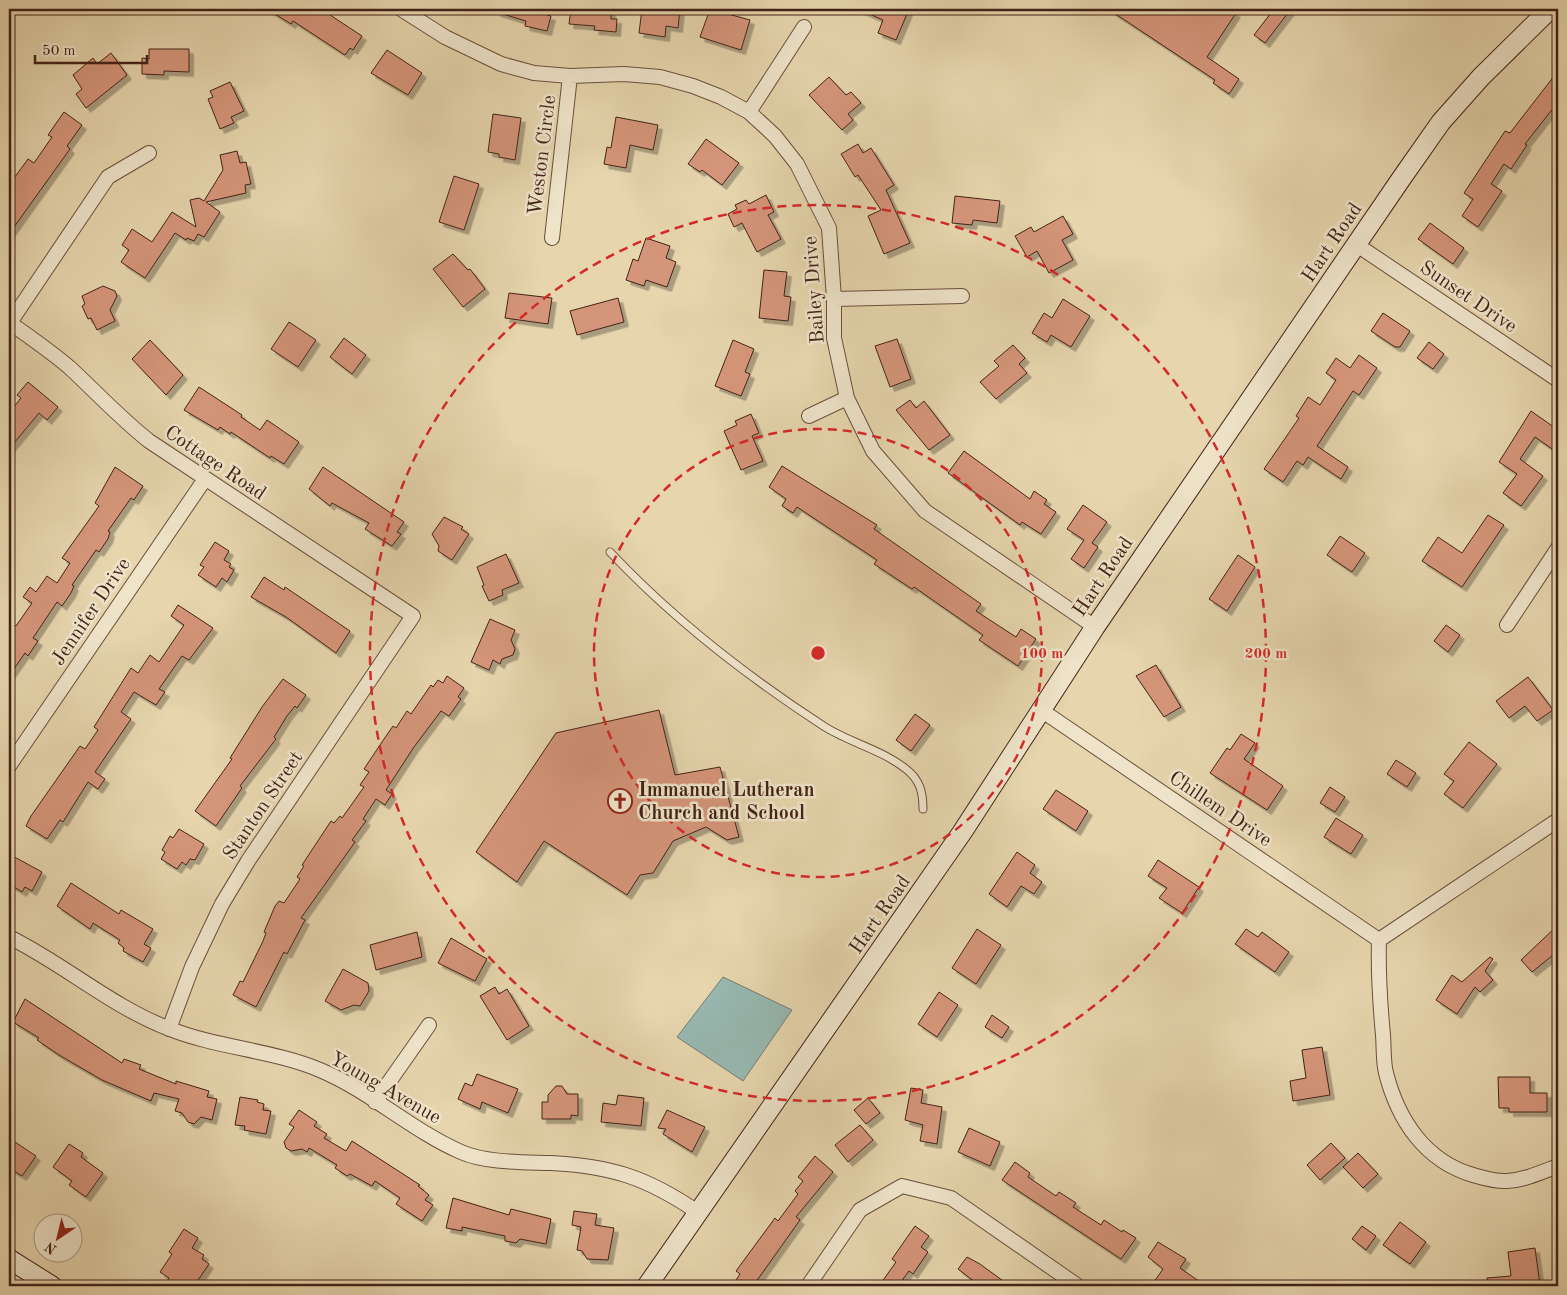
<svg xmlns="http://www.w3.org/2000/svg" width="1567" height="1295" font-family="'Old Standard TT',serif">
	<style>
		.water { fill: #97b8b1; stroke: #757c73 }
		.building { fill: #d5957a; stroke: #422217; filter: url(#shadow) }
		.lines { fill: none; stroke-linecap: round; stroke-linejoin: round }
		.lane-casing { stroke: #6b4f3c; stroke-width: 9 }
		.street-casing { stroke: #6b4f3c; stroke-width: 16 }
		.secondary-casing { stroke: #422217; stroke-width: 21 }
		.lane { stroke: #efe4ca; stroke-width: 7 }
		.street { stroke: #efe4ca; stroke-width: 14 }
		.secondary { stroke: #efe4ca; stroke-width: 19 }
		.ring { fill: none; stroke: #d62828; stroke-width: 2.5; stroke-dasharray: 9 6 }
		.labels { text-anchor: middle; stroke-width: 5; stroke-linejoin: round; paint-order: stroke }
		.street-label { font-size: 20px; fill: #422217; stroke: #efe4ca }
		.poi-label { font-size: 20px; font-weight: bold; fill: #422217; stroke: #efe4ca; text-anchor: start }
		.centre { fill: #d62828; stroke: #efe4ca; stroke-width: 2.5 }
		.ring-label { font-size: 15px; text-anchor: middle; font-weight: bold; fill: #d62828; stroke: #efe4ca; stroke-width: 5; stroke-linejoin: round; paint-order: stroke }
	</style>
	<defs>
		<filter id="shadow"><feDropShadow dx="4.5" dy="4.5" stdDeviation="0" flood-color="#0004"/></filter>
	</defs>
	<rect width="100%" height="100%" fill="#e6d5ad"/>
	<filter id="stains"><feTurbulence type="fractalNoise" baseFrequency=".004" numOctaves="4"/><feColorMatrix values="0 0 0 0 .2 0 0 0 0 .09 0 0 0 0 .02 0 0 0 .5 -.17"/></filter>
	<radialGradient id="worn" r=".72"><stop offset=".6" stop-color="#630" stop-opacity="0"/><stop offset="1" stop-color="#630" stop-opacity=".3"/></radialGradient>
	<!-- water -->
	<path class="water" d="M723,977L792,1010L743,1081L677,1037Z"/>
	<!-- building -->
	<path class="building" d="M267,9H321L362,36L353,50L350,48L345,55L293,21L291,24Z
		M497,9H545L544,14L551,16L547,31L525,26L526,21L496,12Z
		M571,9H611V19H617L616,32L594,30L595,26L569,24Z
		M642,9H680L678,28L666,26L665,37L639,33Z
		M710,9L750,20L741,50L700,37Z
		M858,9H909L896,40L878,33L883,20Z
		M1108,9H1230L1236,13L1207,57L1239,79L1229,94L1213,83L1215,80Z
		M1274,9H1291L1265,43L1254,35Z
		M149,49H189V72L164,71V75L142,74V58L149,59Z
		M387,50L422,73L408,95L371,73Z
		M111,53L127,75L86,108L76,94L82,89L73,75L93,58L97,64Z
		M1558,71V102L1525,144L1527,145L1511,169L1504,164L1491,184L1502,191L1478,227L1462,216L1473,199L1464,193L1505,131L1510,133Z
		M829,77L846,95L851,92L861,103L848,114L853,120L842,130L809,95Z
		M230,82L244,111L231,117L234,123L220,129L208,99L213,97L210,91Z
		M64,112L82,125L67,146L70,149L9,234V185L28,159L34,163L52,137L48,135Z
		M493,114L521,118L515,160L499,157V154L488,152Z
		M616,117L658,125L653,150L630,145L626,168L604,164L607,147L611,148Z
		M706,139L739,163L722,185L702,170L700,172L688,164Z
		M858,144L863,153L871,148L894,185L886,190L910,243L884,254L868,216L881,210L858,175L855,177L841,154Z
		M237,151L240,163L246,162L251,184L245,185L246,193L206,202L220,212L204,237L198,234L194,241L187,238L186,240L175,233L145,278L121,262L129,250L122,245L132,229L152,242L172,212L196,227L190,200L199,198L204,201L223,170L220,155Z
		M454,176L479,184L464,230L439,222Z
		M766,195L774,212L768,215L781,239L757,252L742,223L734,227L728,214L737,209L735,205L746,200L749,204Z
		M955,196L1000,201L997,223L973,220L972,225L952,223Z
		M1063,216L1073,234L1062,240L1073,260L1049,273L1037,251L1027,257L1015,236L1031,227L1034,232Z
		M1430,223L1464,248L1453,264L1418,239Z
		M646,238L670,246L666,258L676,262L667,287L646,280L644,286L626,280L633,259L638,261Z
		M453,254L468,270L470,269L485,289L463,307L433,269Z
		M764,270L787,272L784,296L791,297L788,321L759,318Z
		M103,286L115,291L117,296L110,310L115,321L97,330L91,318L88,319L82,306L85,304L82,296Z
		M509,293L552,298L548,324L505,318Z
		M618,298L624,322L577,335L570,311Z
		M1063,299L1090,316L1071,347L1051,335L1047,342L1032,333L1044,313L1052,318Z
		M1383,313L1410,331L1400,347H1395L1371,331Z
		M289,322L316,340L298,367L271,349Z
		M344,338L366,355L352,374L330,357Z
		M897,339L911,379L890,387L875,346Z
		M150,340L183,375L166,395L132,359Z
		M733,340L754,349L745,372L750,374L741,396L715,386Z
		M1429,342L1444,354L1433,369L1417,358Z
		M1013,345L1025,358L1019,364L1027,373L996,399L980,382L999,366L994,361Z
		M1359,355L1377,368L1359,395L1353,391L1317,446L1348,467L1341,479L1308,457L1303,465L1297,461L1283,482L1264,469L1299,418L1296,416L1308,397L1320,405L1336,380L1326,373L1336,358L1350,368Z
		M28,382L58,407L47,420L39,413L9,449V413L21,398L17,395Z
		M199,387L242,415L241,417L260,430L267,420L299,442L284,464L271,456L270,458L231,432L230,434L220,427L218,430L184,410Z
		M910,400L916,408L924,401L950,435L929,450L896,410Z
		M1531,411L1558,430V453L1535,437L1520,459L1543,476L1521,506L1503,493L1517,474L1499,462Z
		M751,414L759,433L752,436L763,461L741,470L724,431L737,425L735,421Z
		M964,451L1030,499L1034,491L1047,500L1044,504L1056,512L1041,534L1022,522L1020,525L948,473Z
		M782,466L877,525L874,529L981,604L976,611L1016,637L1021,629L1036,639L1018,666L979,640L983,635L914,587L912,589L874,564L877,560L797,507L793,513L782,506L786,499L769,487Z
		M115,467L143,486L134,500L131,498L108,531L110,532L108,539L99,552L96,550L72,585L74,586L71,593L62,606L57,602L33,638L38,641L28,656L25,653L9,676V621L16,626L32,603L23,597L30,587L36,592L47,576L57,583L70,563L62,558L99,506L95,503Z
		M323,467L404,522L397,532L401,534L392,546L365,529L369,523L332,503L330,506L309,489Z
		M1083,505L1107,522L1092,543L1098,547L1084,568L1071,559L1084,540L1067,529Z
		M1488,515L1504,525L1462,587L1422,561L1438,537L1462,553Z
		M444,517L463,527L461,529L469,534L452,560L438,551L439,546L432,534Z
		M1340,536L1365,553L1352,572L1327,555Z
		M215,542L229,551L224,560L231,564L229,567L234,570L227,582L222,578L216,587L198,575L204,567L200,565Z
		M506,554L519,583L502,590L503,595L489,601L482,586L484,585L477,567Z
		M1238,555L1255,567L1227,611L1209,599Z
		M264,577L284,590L285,587L350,631L336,653L286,617L251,597Z
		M178,605L213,628L189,660L182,656L159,689L165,692L156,705L134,692L121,712L131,719L95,772L105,779L98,789L88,782L63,822L60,820L47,839L26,826L31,816L80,746L85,749L98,730L94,727L131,668L138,673L150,655L159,662L184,625L171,616Z
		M490,619L515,630L511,640L515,649L513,655L502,659L500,664L493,660L489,670L471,662Z
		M1446,625L1460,635L1448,652L1434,641Z
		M1156,665L1181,707L1164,717L1136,676Z
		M447,676L464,688L458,697L461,699L449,716L441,711L414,747L386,790L392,794L385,805L376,799L363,819L366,821L352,840L355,842L301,918L305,920L287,954L284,952L256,1007L233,995L240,981L243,982L263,941L266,933L264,932L275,906L279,901L284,903L300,879L297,877L304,866L302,865L331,821L334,823L340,816L342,818L364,787L360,785L369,772L364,769L384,739L393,726L396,728L407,711L411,714L431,685L433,687L438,680L443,683Z
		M1528,677L1553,710L1537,721L1525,706L1509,718L1496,701Z
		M283,679L306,695L297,708L295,706L287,716L274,737L276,739L240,786L242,788L216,826L195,811L232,759L230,758L262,707Z
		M659,710L675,775L720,767L739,837L727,840L706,827L673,841L653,873L640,875L627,895L544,841L517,882L476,852L556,733Z
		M915,714L930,725L911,751L896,740Z
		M1241,734L1255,743L1244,759L1283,786L1267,810L1210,773L1227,748L1230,750Z
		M1469,742L1497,764L1463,808L1444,794L1454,781L1444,774Z
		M1396,760L1416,773L1407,787L1387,774Z
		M1330,787L1345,797L1335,812L1320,803Z
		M1056,790L1088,811L1076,831L1043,809Z
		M1336,818L1363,835L1351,854L1324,837Z
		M179,829L204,844L195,860L190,859L186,865L182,862L177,869L161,859L165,852L162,850L170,836L173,838Z
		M1017,852L1035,865L1030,873L1042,882L1034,894L1021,886L1007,907L989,894Z
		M9,854L42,872L32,891L25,887L22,892L9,884Z
		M1158,860L1199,887L1182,913L1159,898L1167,888L1148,876Z
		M71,883L119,914L121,910L153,929L144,944L151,948L143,962L123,951L124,948L118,943L120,940L93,923L90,929L57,906Z
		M1558,925V951L1532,972L1521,960Z
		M977,929L1001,945L976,984L952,968Z
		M1246,929L1258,937L1262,932L1289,952L1275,972L1235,944Z
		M417,932L422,957L376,970L370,945Z
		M451,938L487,959L475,981L438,963Z
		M1490,957L1493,959L1485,971L1493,980L1480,992L1475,987L1457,1014L1436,1000L1452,975L1462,982Z
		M343,969L368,983L369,991L360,1006L354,1005L341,1010L325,1001Z
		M495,987L499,994L507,989L529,1026L507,1040L480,996Z
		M939,992L958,1005L937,1037L918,1024Z
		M25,999L122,1063L124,1059L141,1065L139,1069L176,1084V1081L209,1091L207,1097L217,1099L212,1120L201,1117L194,1124L188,1122L182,1113L175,1111L179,1099L154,1093L151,1101L102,1080L59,1055L37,1040L39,1038L13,1022Z
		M992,1015L1009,1027L1002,1038L985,1027Z
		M1322,1047L1330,1095L1293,1101L1290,1081L1306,1078L1302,1050Z
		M477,1074L518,1089L508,1113L482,1102L480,1109L458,1099L465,1083L472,1086Z
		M1498,1077H1530V1093H1547V1112H1509V1108H1499Z
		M556,1086H562L567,1094H578V1116L571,1115V1119H542V1102H548V1095Z
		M911,1088L923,1090L921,1103L942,1107L937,1144L920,1141L923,1125L905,1120Z
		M618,1095L644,1098L641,1126L601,1122L603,1103L616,1105Z
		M240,1097L258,1100L257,1102L264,1104L263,1110L271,1111L266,1134L244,1130L245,1126L235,1125Z
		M868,1098L880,1113L866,1124L854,1110Z
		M299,1110L317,1122L314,1126L327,1134L324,1138L346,1151L352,1141L420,1185L418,1186L429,1195L425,1200L433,1205L422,1221L396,1204L400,1198L375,1181L372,1186L350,1174L347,1176L335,1168L337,1165L309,1148L307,1152L302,1149L291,1151L286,1148L284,1142L294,1127L289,1124Z
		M667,1110L705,1127L692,1152L663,1134L666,1129L658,1128Z
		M860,1125L873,1140L848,1162L835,1145Z
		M969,1128L1000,1142L990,1166L958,1152Z
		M9,1138L36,1156L22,1176L9,1168Z
		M1331,1143L1345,1158L1320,1180L1307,1165Z
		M69,1144L83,1153L81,1157L103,1173L86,1197L69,1185L72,1181L53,1167Z
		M1358,1153L1378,1174L1363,1188L1343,1167Z
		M815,1156L833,1172L796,1217L800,1220L753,1286H732L740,1274L736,1271L775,1218L778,1221L798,1194L795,1191L803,1181L798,1177Z
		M1015,1162L1030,1173L1028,1177L1056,1196L1059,1192L1076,1203L1073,1207L1101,1225L1104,1220L1122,1232L1123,1230L1136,1238L1121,1259L1002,1180Z
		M453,1198L509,1215L511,1209L551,1219L546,1244L520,1239L516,1243L505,1241V1236L462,1227V1231L446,1228Z
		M574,1211L597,1214L595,1225L614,1228L608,1260L587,1259L582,1251L577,1250L581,1227L572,1225Z
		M1400,1222L1426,1242L1410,1264L1383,1245Z
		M915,1226L929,1236L921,1247L928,1252L913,1274L909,1271L898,1286H879L896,1262L892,1259Z
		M1362,1226L1376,1236L1366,1250L1352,1239Z
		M184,1229L198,1238L192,1248L204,1255L202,1259L209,1264L194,1286H174L167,1281L169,1278L160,1272L172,1254L169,1252Z
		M1158,1242L1186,1259L1180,1268L1206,1286H1151L1163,1269L1148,1257Z
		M1535,1248L1540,1285L1488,1286L1487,1278L1511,1276L1508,1252Z
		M967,1257L980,1264L1010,1286H982L971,1279L958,1269Z"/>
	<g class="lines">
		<defs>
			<path id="lane" d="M610,552C673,619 748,677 825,727C851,743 882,750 906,769C920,780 923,792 923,809"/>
			<path id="street" d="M401,9L445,37L501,64L534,73L570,76L624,74L660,77L693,86L721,97L749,112L775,136L797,164L829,228L834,299V338L847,398L873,451L925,511L1095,627
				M749,112L804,27
				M552,238L570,76
				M1357,245L1558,380
				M834,299L962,296
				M10,323C30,337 50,351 69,367C96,392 120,418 149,441L413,616L248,861L222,904L192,967L169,1029
				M9,324L108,177L149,153
				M809,416L847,398
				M1507,625L1558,548
				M1041,710L1379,940
				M9,766L205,479
				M9,937C64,964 112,1007 170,1029C218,1048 272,1050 320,1070C370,1091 411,1130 461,1152C486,1163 523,1162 551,1163C612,1166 648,1178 699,1213
				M1379,940C1378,972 1380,1003 1383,1035C1384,1047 1383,1061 1386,1073C1398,1120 1425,1161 1473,1175C1484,1178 1496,1182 1507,1181C1525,1180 1542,1172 1558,1166
				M1379,940L1558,820
				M375,1102L429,1025
				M808,1286L860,1210L902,1186L951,1198L1078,1286"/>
			<path id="secondary" d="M9,1259L52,1286
				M647,1286L963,831L1095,627L1401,179L1441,122L1481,77L1550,9"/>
		</defs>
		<!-- lane casing -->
		<use href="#lane" class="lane-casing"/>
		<!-- street casing -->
		<use href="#street" class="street-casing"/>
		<!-- secondary casing -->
		<use href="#secondary" class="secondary-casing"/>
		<!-- lane -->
		<use href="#lane" class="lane"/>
		<!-- street -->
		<use href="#street" class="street"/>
		<!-- secondary -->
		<use href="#secondary" class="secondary"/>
	</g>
	<!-- distance rings -->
	<g class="ring">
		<circle cx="818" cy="653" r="224"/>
		<circle cx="818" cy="653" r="448"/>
	</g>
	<!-- icons -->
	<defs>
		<symbol id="church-ring" viewBox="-11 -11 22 22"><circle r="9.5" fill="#efe4ca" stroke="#8f2418" stroke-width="1.5"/><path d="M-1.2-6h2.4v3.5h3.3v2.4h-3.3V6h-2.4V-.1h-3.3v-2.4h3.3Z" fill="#8f2418"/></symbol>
	</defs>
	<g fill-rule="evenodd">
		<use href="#church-ring" x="606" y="787" width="28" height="28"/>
	</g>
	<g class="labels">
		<!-- street labels -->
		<g class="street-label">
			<text transform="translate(541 155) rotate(-83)" y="7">Weston Circle</text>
			<text transform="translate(1331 242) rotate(-56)" y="7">Hart Road</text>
			<text transform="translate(813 290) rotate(-94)" y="7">Bailey Drive</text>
			<text transform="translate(1469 296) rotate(34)" y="7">Sunset Drive</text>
			<text transform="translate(216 462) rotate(34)" y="7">Cottage Road</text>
			<text transform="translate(1102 576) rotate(-56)" y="7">Hart Road</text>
			<text transform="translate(90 611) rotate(-56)" y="7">Jennifer Drive</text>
			<text transform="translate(262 805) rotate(-56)" y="7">Stanton Street</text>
			<text transform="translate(1221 808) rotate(34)" y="7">Chillem Drive</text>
			<text transform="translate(879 914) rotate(-55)" y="7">Hart Road</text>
			<text transform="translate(386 1087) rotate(30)" y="7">Young Avenue</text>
		</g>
		<!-- poi labels -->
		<g class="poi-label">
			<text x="638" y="796">Immanuel Lutheran<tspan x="638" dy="23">Church and School</tspan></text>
		</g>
	</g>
	<circle cx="818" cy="653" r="8" class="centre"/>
	<g class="ring-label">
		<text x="1042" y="658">100 m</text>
		<text x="1266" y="658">200 m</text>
	</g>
	<!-- margin -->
	<rect width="1567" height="1295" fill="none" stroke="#e6d5ad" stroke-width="30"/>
	<rect x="10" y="10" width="1547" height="1275" fill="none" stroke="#422217" stroke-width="2.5"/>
	<rect x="15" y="15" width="1537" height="1265" fill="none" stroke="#422217"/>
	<!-- north arrow -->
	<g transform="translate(58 1238) rotate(215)"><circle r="24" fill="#efe4ca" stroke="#aa9682"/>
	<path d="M0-4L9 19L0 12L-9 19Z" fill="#8f2418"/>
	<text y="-8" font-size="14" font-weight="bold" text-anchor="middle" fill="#422217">N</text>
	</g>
	<!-- scale -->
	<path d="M35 55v8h112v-8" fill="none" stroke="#422217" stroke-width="2.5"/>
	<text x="42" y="55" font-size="15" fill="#422217" stroke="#efe4ca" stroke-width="4" paint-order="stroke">50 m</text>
	<rect width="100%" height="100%" filter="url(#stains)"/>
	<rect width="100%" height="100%" fill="url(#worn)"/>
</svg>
